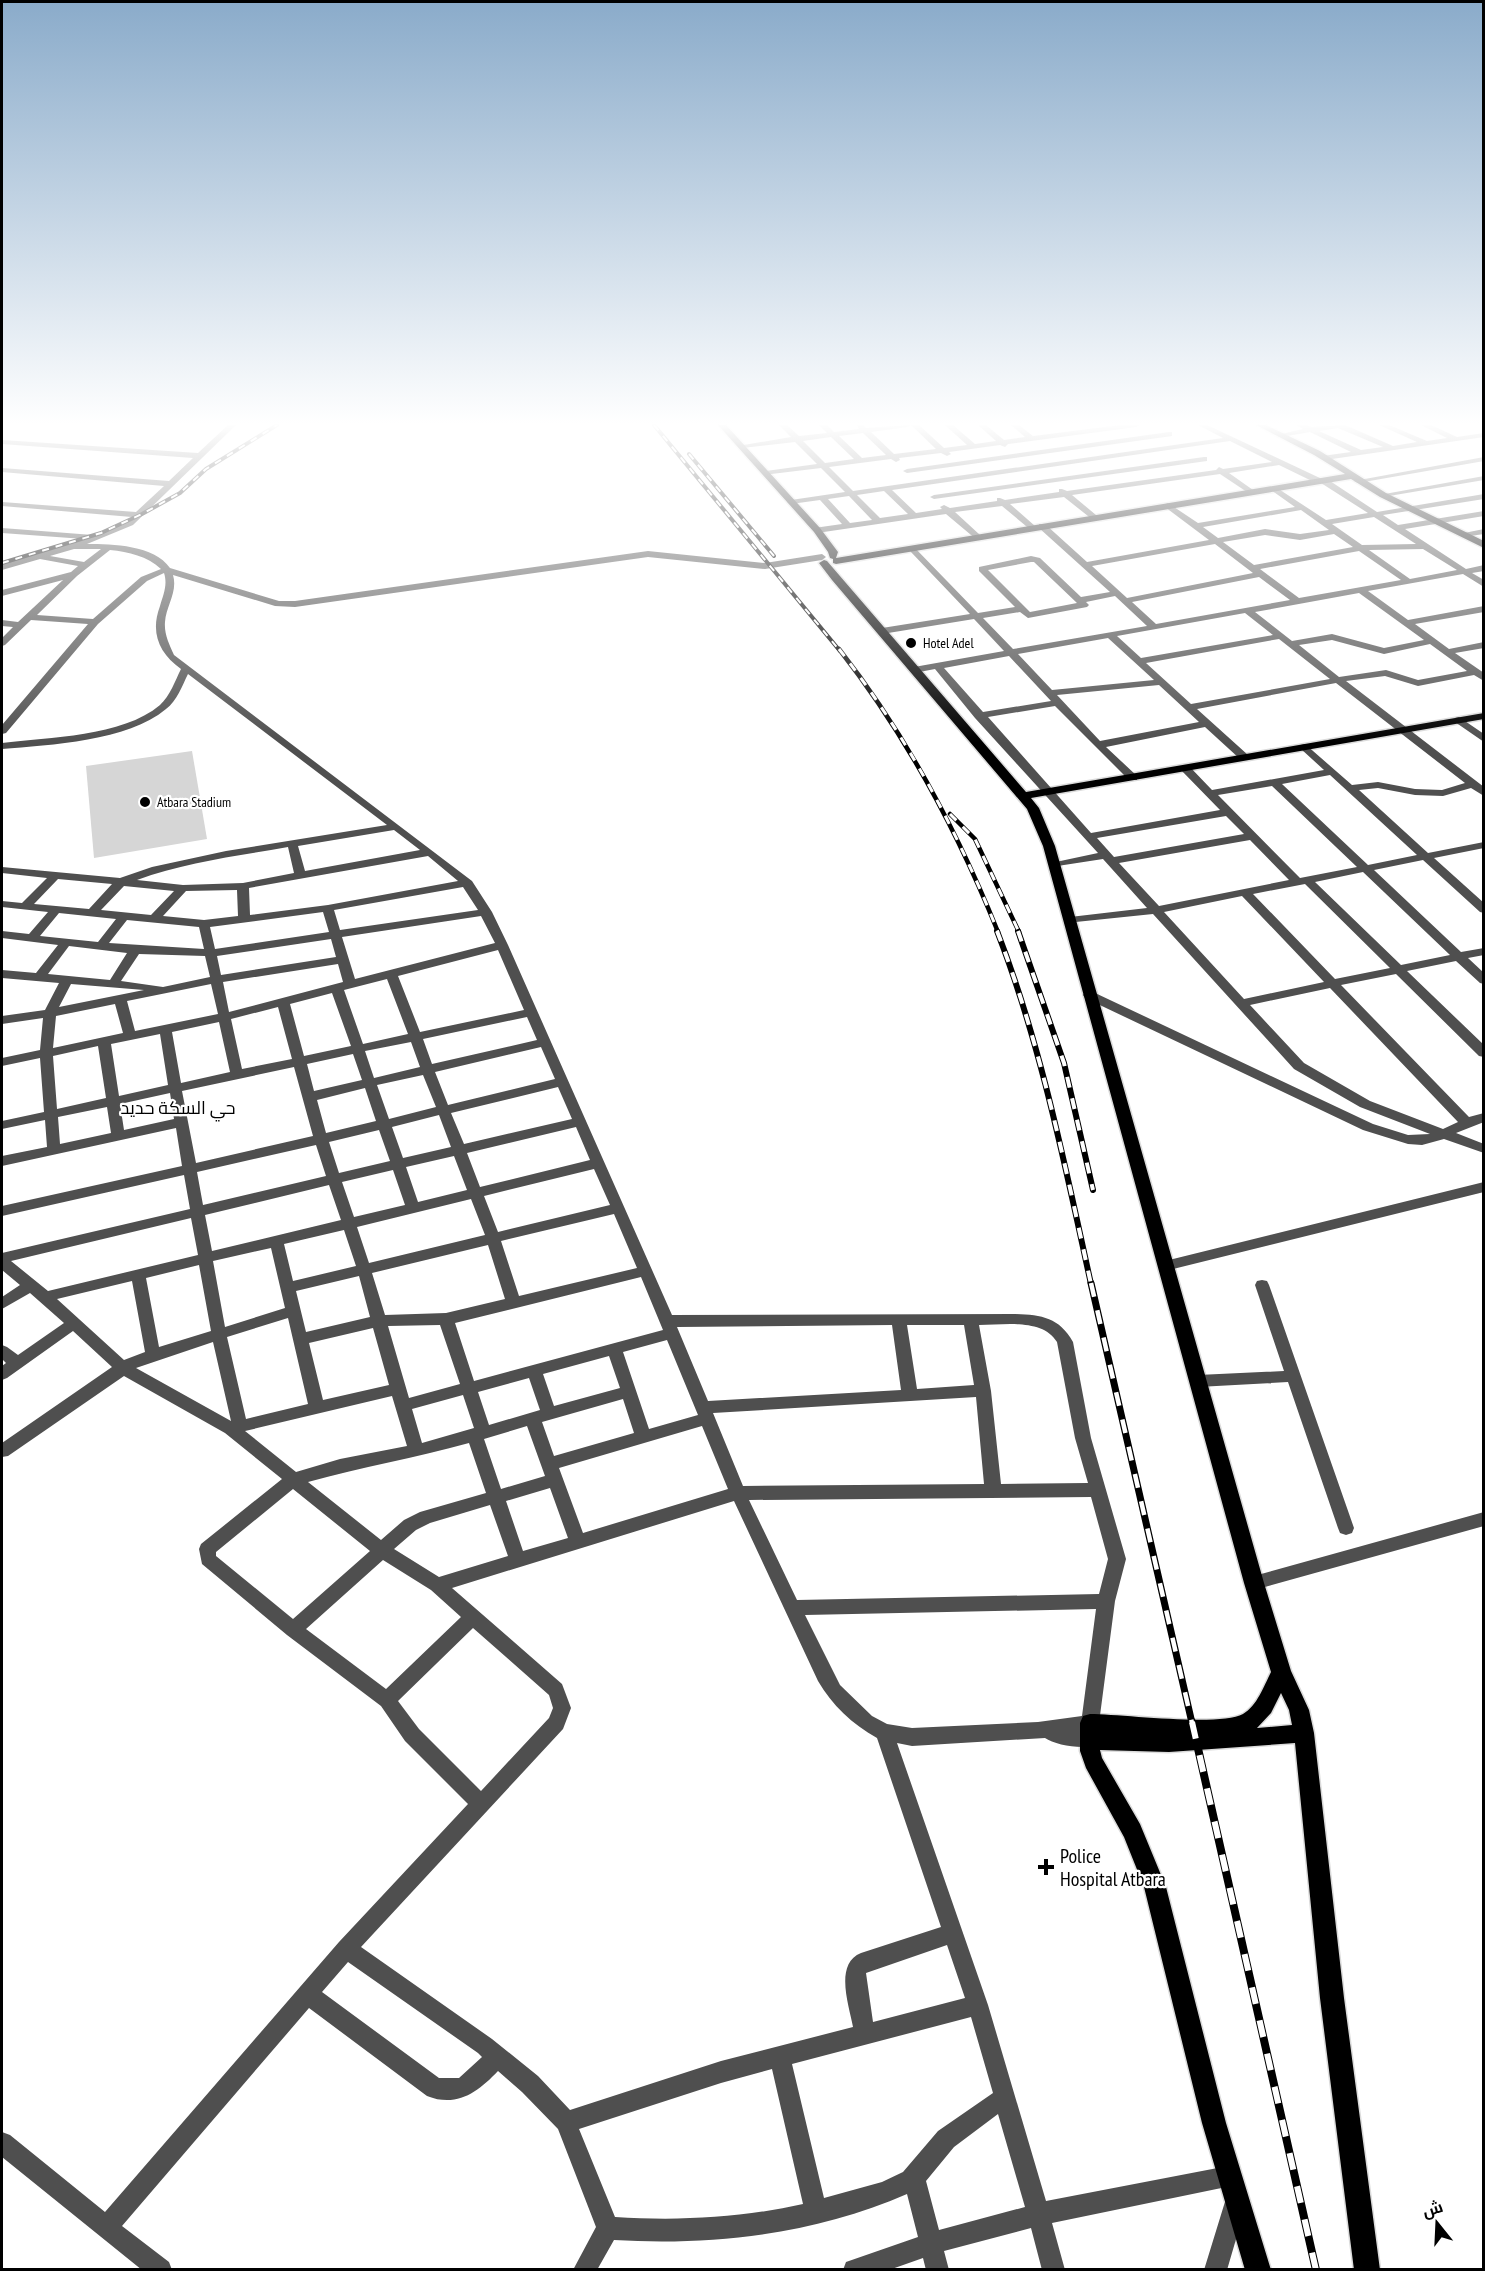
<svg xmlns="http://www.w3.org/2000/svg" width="1485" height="2271" font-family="'PT Sans Narrow',Cairo,sans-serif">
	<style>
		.green { fill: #d6d6d6 }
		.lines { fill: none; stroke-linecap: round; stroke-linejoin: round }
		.major-casing { stroke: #dbdbdb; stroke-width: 3 }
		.minor { fill: #4f4f4f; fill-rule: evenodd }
		.major { fill: #000; fill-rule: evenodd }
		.rail-far4-casing { stroke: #000; stroke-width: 4 }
		.rail-far3-casing { stroke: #000; stroke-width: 4.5 }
		.rail-far2-casing { stroke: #000; stroke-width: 6 }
		.rail-far1-casing { stroke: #000; stroke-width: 7 }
		.rail-casing { stroke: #000; stroke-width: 8 }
		.rail-far4 { stroke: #fff; stroke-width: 2; stroke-dasharray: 7; stroke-linecap: butt }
		.rail-far3 { stroke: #fff; stroke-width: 3; stroke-dasharray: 9; stroke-linecap: butt }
		.rail-far2 { stroke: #fff; stroke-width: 4; stroke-dasharray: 11; stroke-linecap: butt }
		.rail-far1 { stroke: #fff; stroke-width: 4.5; stroke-dasharray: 14; stroke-linecap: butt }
		.rail { stroke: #fff; stroke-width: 6; stroke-dasharray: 17; stroke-linecap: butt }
		.poi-dot { fill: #000; stroke: #fff; stroke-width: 2 }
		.labels { text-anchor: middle; stroke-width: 4.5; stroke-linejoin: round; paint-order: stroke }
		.far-poi-label { font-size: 14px; fill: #000; stroke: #fff; text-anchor: start }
		.neighbourhood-label { font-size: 18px; fill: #000; stroke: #fff }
		.near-poi-label { font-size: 20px; fill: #000; stroke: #fff; text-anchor: start }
	</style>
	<rect width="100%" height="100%" fill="#fff"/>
	<!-- green -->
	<path class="green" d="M192,751L207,839L94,858L86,766Z"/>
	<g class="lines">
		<defs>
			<path id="major" d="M718,425H726L820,528L838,552L836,558L1345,474L1314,455L1256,425H1266L1320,451L1386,493L1484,541V548L1380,497L1351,479L836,564L833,563V559L830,558L828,552L814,532Z
				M824,560L827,561L1026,792L1484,713V719L1031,798L1039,808L1055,846L1264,1583L1291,1671L1309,1710L1314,1733L1344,1998L1380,2270H1354L1320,1998L1295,1743L1169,1752L1100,1750L1102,1758L1140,1824L1166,1887L1226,2123L1271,2270H1245L1202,2123L1144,1887L1124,1837L1086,1768L1080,1751V1723L1083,1716L1090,1714C1122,1714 1219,1727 1243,1714C1257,1706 1264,1686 1271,1672L1244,1583L1043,846L1027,809L832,580L819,563ZM1281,1693L1289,1710L1292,1725L1257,1728L1271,1713Z"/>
		</defs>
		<!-- major casing -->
		<use href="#major" class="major-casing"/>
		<!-- minor -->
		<path class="minor" d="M228,425H236L133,525L87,544C113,544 154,545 170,568L279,601H295L648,551L765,563L822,554L826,557L822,560L765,569L648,557L295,607L275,606L173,575C178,592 166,606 165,622C164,634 169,644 174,655L472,881L492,912L508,945L672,1315L1014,1314C1041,1315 1059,1317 1073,1342L1091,1438L1126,1559L1115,1601L1099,1723L1097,1729L1091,1731L1096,1733L1098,1739L1096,1745C1083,1750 1055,1745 1045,1738L912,1746L897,1743L988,2005L1046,2201L1228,2166L1236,2169L1239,2177L1236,2185L1052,2223L1065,2270H1042L1031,2228L944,2251L949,2270H926L923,2258L889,2270H843L846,2262L918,2237L907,2194C816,2234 713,2246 614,2240L597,2270H573L596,2227L558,2129L522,2092L498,2071C478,2092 457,2108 427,2096L309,2008L122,2226L169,2262L172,2270H142L2,2157V2132L10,2135L105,2212L339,1942L468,1804L405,1741L381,1706L287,1635L202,1564L199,1549L201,1544L282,1479L225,1433L124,1376L8,1456L2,1457V1443L112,1367L73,1331L7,1378L2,1380V1366L6,1363L2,1359V1345L7,1347L18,1355L64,1323L30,1293L2,1309V1297L20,1285L2,1270V1253L190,1209L184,1175L2,1216V1206L182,1166L176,1128L2,1166V1156L47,1147L45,1120L2,1129V1121L44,1112L40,1058L2,1066V1058L40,1050L43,1018L2,1024V1016L45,1010L59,983L2,978V970L36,973L58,945L2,938V931L29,934L48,912L2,907V901L22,903L47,878L2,873V867L120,878L152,867L226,851L387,825L188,674C182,686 177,701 166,709C128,741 50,745 2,749V743C49,737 122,737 160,705C170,696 175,681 181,669C159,653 150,633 160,606C163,595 168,585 164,573L147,581L98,624L6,733L2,734V725L88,624L31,620L5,645L2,646V638L13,627L2,626V620L18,622L63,580L2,596V590L71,572L78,566L40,559L2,570V564L84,539L2,533V528L93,535L127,521L132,517L2,506V502L136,512L164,486L2,472V468L169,481L193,458L2,444V440L198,453ZM74,549H101L84,562L50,556ZM110,550C129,552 147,556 161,569L141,577L93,619L37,615L77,576ZM394,830L420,850L305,871L298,846ZM288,847L294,873L243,883L183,885L137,880C185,862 237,856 288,847ZM428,856L458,881L328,905L250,915L249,888ZM58,879L112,884L89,909L34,904ZM124,886L174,891L151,915L101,910ZM463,887L478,910L340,930L334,910ZM237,890L238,916L204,920L163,916L186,891ZM323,912L329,932L215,949L210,927ZM59,913L116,919L98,942L40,936ZM481,916L495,943L355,979L342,937ZM127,920L199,927L204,949L109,943ZM331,939L336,957L221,975L217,956ZM69,946L127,953L110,980L48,974ZM498,950L524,1010L420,1032L398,976ZM139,954L205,956L210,977L163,987L121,981ZM338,964L343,982L229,1012L223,982ZM387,979L408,1034L363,1044L344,990ZM71,984L144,990L59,1007ZM211,984L218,1014L135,1031L127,1001ZM332,993L351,1046L304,1056L290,1004ZM115,1004L123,1033L53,1048L56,1016ZM278,1007L292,1059L242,1069L231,1019ZM527,1017L537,1040L432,1064L423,1039ZM219,1022L230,1072L181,1083L172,1032ZM160,1034L168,1085L119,1096L111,1044ZM411,1042L420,1067L374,1078L365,1051ZM98,1046L106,1098L57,1109L53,1056ZM541,1047L555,1079L448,1105L435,1072ZM353,1054L362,1080L314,1091L307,1064ZM294,1067L313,1136L196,1163L182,1091ZM423,1075L436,1107L389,1119L377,1085ZM558,1087L572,1119L464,1144L451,1113ZM365,1088L376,1121L326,1133L317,1100ZM170,1093L174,1119L124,1130L120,1104ZM107,1107L111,1133L60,1144L58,1117ZM439,1115L451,1147L403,1158L392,1127ZM576,1127L590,1160L480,1187L467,1153ZM379,1130L390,1161L339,1173L329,1142ZM316,1145L326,1176L203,1205L197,1172ZM454,1156L467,1190L418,1202L406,1167ZM594,1169L610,1205L498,1232L484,1196ZM393,1170L405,1205L354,1217L342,1182ZM329,1185L341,1220L212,1251L205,1215ZM471,1199L485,1235L369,1263L357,1227ZM614,1214L637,1268L519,1296L501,1241ZM191,1218L198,1255L48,1291L11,1261ZM344,1230L356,1266L293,1281L284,1244ZM488,1245L505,1299L446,1313L385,1315L372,1273ZM271,1248L285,1308L225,1327L213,1261ZM199,1265L211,1331L159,1347L146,1278ZM359,1276L370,1317L306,1332L296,1291ZM641,1277L663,1330L474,1381L455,1323ZM132,1281L145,1352L124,1360L57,1299ZM288,1318L308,1404L246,1419L227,1337ZM440,1325L460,1384L409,1398L388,1326ZM892,1325L901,1390L708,1401L677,1327ZM907,1325H964L974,1385L917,1389ZM979,1325C1004,1325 1043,1318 1057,1342L1075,1438L1088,1483L1001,1484L991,1391ZM373,1328L389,1385L323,1400L309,1343ZM667,1340L698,1415L649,1429L623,1352ZM213,1342L231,1421L136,1368ZM609,1356L620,1388L554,1406L543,1374ZM529,1378L540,1410L489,1425L478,1392ZM463,1395L474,1428L422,1443L412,1409ZM392,1396L407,1446L340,1459L296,1472L245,1431ZM976,1397L984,1484L743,1486L713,1413ZM623,1399L634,1433L554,1456L542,1422ZM527,1426L545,1476L501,1489L484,1439ZM702,1426L728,1489L583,1533L559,1468ZM469,1443L486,1493L420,1512L404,1520L381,1540L308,1482C361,1467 416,1458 469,1443ZM550,1488L568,1538L523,1551L506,1501ZM293,1489L370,1551L293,1619L216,1556V1552ZM1091,1497L1108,1559L1099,1594L797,1600L749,1500ZM734,1501L818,1681C832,1705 852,1724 877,1738L941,1927L861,1953C834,1964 849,2005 853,2027L721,2061L570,2110L538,2076L492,2039L361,1947L563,1729L571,1708L562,1684L452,1588ZM490,1505L508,1556L439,1577L394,1549L416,1530L430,1523ZM383,1560L431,1590L461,1617L386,1689L306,1629ZM1096,1609L1082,1716L1038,1722L912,1728L887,1724L872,1716L840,1685L805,1615ZM473,1628L549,1695L553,1708L549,1718L481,1791L419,1729L398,1701ZM947,1945L965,1998L873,2022L866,1973ZM348,1962L478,2053L482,2057L459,2078H439L322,1992ZM971,2017L993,2093L938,2131L903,2172L882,2182L824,2198L792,2064ZM772,2069L803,2204C741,2218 678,2221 615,2217L579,2129L721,2083ZM998,2114L1025,2207L939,2230L926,2181L954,2147Z
			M779,425H787L799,436L827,433L819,425H827L834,432L859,429L857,425H863L866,428L911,425L907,427L871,432L894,454L936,449L911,425H919L944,448L967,445L945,425H953L975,444L996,441L978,425H986L1004,440L1025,437L1011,425H1019L1033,436L1121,425H1140L1136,427L1008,444L1005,447L1000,445L949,452L951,454L947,456L941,453L899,458L900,460L896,462L891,459L829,467L853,491L1223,438L1198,425H1207L1322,479H1327L1377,512L1484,494V499L1383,515L1398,525L1484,511V516L1405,529L1466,569L1484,565V571L1472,573L1484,580V587L1463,574L1368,591L1408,620L1484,606V612L1415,624L1449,649L1484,642V648L1455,653L1484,673V681L1474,675L1418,686L1385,676L1346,681L1484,787V796L1471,788L1443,796L1415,795L1378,788L1359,790L1428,853L1484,842V848L1434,858L1484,903V913L1480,912L1423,860L1374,870L1461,952L1484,948V955L1468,958L1484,973V984L1480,983L1456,961L1407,971L1484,1045V1057L1479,1056L1396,974L1341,985L1469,1117L1484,1113V1122L1456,1133L1484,1144V1153L1444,1139L1422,1145L1408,1144L1363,1130L1085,998L1083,995L1085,992H1093L1373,1124L1408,1135L1430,1134L1360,1107L1294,1069L1153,914L1066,923L1064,921L1066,919L1070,917L1147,908L1103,859L1051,867V863L1098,853L975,718L935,669L914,673L909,670L914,667L1004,651L974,619L882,634L877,631L882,628L970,614L911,552L910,550L914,547L978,613L1015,607L979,571V567L1031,556L1040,558L1081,597L1110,592L1039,528V524H1045L1087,562L1209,540L1165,507L1164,505L1168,503L1198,523L1295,507L1271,490L1270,488L1274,486L1326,520L1368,513L1321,483H1316L1279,465L1229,473L1253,490V494H1250L1220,474L1072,495L1096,515L1097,517L1093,520L1064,497L1010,504L1035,526V530L1032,531L1002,506L955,512L980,535L981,537L977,540L946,514L817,533L813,530L814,528L842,524L820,500L791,504L787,502L791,500L845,492L821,468L763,475V471H766L817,464L795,442L742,448L738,446L791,437ZM863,433L886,455L862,458L839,436ZM831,437L854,459L825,463L803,441ZM1230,441L1272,462L1223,469L1219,467L1216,470L1067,491L1062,489H1059V492L1005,500L1000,498H997V501L950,508L944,505L940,507L942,509L916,513L892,490ZM884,491L908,514L880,518L857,495ZM849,496L872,520L850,523L828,499ZM1301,510L1329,530L1300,534L1265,529L1218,538L1203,527ZM1374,517L1416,544L1362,545L1332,524ZM1334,534L1353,547L1254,565L1223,542L1265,535L1300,540ZM1215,544L1253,573L1127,598L1092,566ZM1423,549L1457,570L1410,579L1369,550ZM1359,551L1401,580L1299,598L1260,569ZM1031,562H1034L1077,603L1030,612L988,570ZM1259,577L1290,600L1156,624L1132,602ZM1359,593L1424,640L1384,648L1332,634L1292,641L1255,612ZM1115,596L1147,626L1013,649L983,618L1020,612L1028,618L1087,607L1089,605L1086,602ZM1245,613L1273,635L1141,658L1117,636ZM1108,638L1154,680L1052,690L1018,654ZM1279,639L1330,679L1191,704L1146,663ZM1332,640L1384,654L1430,644L1467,671L1418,680L1386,670L1339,677L1299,645ZM1009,656L1051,701L983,712L944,668ZM1336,683L1465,783L1442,790L1415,789L1378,782L1352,785L1305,744L1301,745V749L1324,770L1212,790L1189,766H1181V770L1220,810L1091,833L988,717L1055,706L1129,780H1137V776L1106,747L1205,727L1240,759H1248V755L1197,709ZM1159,685L1199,722L1100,741L1057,695ZM1330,775L1417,855L1368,865L1282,784ZM1272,786L1357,867L1300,878L1218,795ZM1226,816L1244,834L1114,857L1097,838ZM1250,840L1289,880L1159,906L1119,863ZM1363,872L1450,955L1401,965L1315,882ZM1305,884L1390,968L1335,979L1253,894ZM1242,896L1324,982L1244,999L1164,912ZM1330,988L1458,1122L1443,1129L1370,1101L1304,1063L1250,1005Z
			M1297,425H1306L1312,427L1345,425L1393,446L1417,442L1379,425H1389L1427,441L1447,438L1421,425H1431L1457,437L1484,433V437L1325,460L1321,458L1322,456L1351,452L1310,432L1281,437L1277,435L1303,429ZM1338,428L1383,447L1361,450L1319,431Z
			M1169,432H1172V436L907,473L903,471L907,469Z
			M1204,457H1207V461L934,499L930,497L934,495Z
			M1484,457V461L1358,483L1354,481Z
			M1484,476V480L1383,497L1379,495Z
			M1484,529V534L1463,537L1459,534Z
			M1459,717L1484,734V742L1455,722V718Z
			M1484,1182V1192L1165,1271L1160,1270L1158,1266L1160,1262L1165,1261Z
			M1262,1280L1267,1281L1269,1285L1354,1528L1352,1533L1346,1535L1340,1533L1338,1528L1288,1382L1198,1387L1193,1385L1190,1381L1193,1377L1198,1375L1284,1371L1255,1285L1257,1281Z
			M1484,1512V1526L1254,1590L1248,1588L1245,1583L1248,1578L1254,1576Z
			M1235,2194L1243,2197L1246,2205L1227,2270H1204L1224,2205L1227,2197Z"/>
		<!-- major -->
		<use href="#major" class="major"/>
		<defs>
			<path id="rail-far4" d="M654,425L840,651
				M689,454L774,556
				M2,563L101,533L142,514L180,493L206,469L277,425"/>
			<path id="rail-far3" d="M839,649C907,736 957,830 998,932
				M950,814L975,839L1019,932"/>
			<path id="rail-far2" d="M997,931C1041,1044 1065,1166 1091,1284
				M1018,931L1064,1063L1093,1190"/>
			<path id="rail-far1" d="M1091,1283L1192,1723"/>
			<path id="rail" d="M1192,1722L1316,2270"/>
		</defs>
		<!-- rail-far4 casing -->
		<use href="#rail-far4" class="rail-far4-casing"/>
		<!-- rail-far3 casing -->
		<use href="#rail-far3" class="rail-far3-casing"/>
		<!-- rail-far2 casing -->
		<use href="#rail-far2" class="rail-far2-casing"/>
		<!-- rail-far1 casing -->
		<use href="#rail-far1" class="rail-far1-casing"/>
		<!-- rail casing -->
		<use href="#rail" class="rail-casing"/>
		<!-- rail-far4 -->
		<use href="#rail-far4" class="rail-far4"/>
		<!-- rail-far3 -->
		<use href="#rail-far3" class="rail-far3"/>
		<!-- rail-far2 -->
		<use href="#rail-far2" class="rail-far2"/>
		<!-- rail-far1 -->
		<use href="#rail-far1" class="rail-far1"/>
		<!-- rail -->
		<use href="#rail" class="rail"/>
	</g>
	<!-- sky -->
	<linearGradient id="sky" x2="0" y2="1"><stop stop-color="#8aabca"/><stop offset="0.57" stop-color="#fff"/><stop offset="1" stop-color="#fff" stop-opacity="0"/></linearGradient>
	<rect width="1485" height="743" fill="url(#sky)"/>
	<!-- markers -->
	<g class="poi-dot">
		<circle cx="911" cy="643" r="6"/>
		<circle cx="145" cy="802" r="6"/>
		<path d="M1043 1858h6v6h6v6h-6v6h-6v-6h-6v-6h6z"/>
	</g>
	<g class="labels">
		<!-- far-poi labels -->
		<g class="far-poi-label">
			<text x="923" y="648">Hotel Adel</text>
			<text x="157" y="807">Atbara Stadium</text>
		</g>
		<!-- neighbourhood labels -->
		<g class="neighbourhood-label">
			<text x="178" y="1114">حي السكة حديد</text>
		</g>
		<!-- near-poi labels -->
		<g class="near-poi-label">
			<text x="1060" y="1863">Police<tspan x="1060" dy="23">Hospital Atbara</tspan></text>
		</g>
	</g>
	<!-- border -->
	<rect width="1485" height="2271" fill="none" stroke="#000000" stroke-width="6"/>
	<!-- north arrow -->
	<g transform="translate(1437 2223) rotate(342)" stroke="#ffffff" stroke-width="4.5" paint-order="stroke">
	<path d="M0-4.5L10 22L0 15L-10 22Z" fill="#000000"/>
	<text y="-9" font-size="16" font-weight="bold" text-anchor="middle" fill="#000000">ش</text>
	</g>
</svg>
